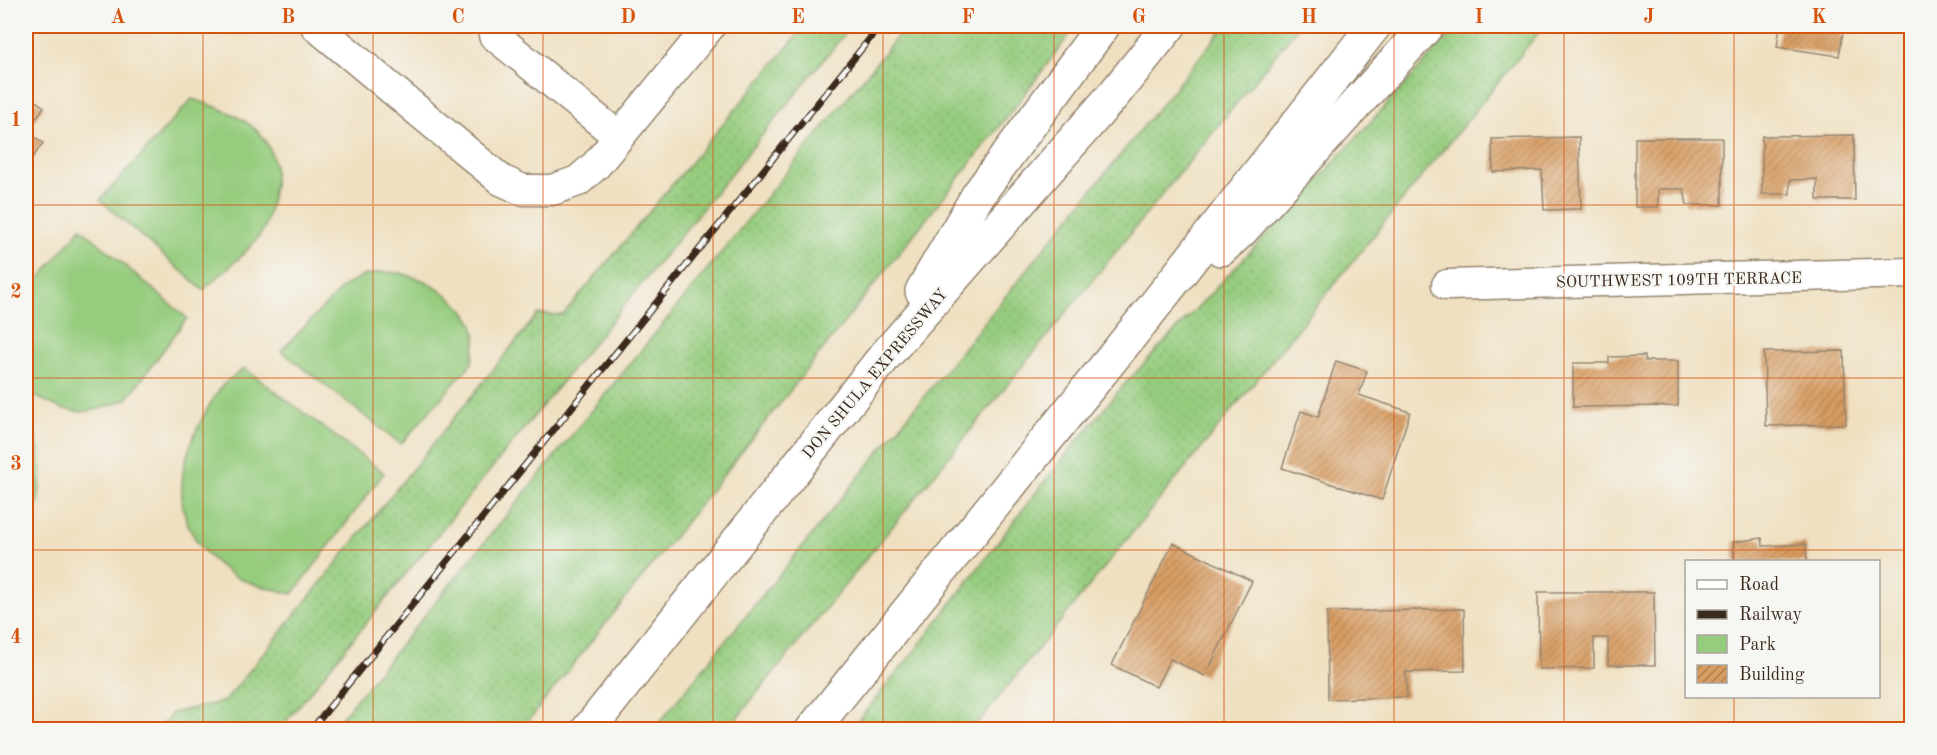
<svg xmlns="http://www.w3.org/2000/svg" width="1937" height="755" font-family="'Old Standard TT',serif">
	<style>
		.grass { fill: url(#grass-dots); stroke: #687b4e; stroke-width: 1.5 }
		.park { fill: #96cc7e; stroke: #687b4e; stroke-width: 1.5 }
		.building { fill: url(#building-hatch) }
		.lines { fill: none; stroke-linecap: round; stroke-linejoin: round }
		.minor-casing { stroke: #958570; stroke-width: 33 }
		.motorway-casing { stroke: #958570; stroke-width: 36 }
		.minor { stroke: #fff; stroke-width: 30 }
		.motorway { stroke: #fff; stroke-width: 33 }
		.rail-casing { stroke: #3b2a1e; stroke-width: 7 }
		.rail { stroke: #f6f6f2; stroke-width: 4.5; stroke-dasharray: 14; stroke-linecap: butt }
		.grid { fill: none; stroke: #d7540e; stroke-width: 1.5; stroke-opacity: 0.55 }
		.labels { text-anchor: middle; stroke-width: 4.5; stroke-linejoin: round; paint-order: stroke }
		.street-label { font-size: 16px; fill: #3b2a1e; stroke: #f6f6f2 }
		.neatline { fill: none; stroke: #d7540e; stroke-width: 2 }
		.grid-label { font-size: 20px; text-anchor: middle; font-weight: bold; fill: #d7540e }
	</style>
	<defs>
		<pattern id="grass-dots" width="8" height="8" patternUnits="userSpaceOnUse" patternTransform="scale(1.5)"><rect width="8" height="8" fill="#96cc7e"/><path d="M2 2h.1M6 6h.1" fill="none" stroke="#82af6c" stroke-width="1.8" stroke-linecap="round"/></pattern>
		<pattern id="building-hatch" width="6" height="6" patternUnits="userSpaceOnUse" patternTransform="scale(1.5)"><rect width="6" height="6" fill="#d89c61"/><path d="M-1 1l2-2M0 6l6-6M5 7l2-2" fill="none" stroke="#b07f4f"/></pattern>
	</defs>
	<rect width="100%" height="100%" fill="#f6f6f2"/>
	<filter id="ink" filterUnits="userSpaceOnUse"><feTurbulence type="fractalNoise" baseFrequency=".0167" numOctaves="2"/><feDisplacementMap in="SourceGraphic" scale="12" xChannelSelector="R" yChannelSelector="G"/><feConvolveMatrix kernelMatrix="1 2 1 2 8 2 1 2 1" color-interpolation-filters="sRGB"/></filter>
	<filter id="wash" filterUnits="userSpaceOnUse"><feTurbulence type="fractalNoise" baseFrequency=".008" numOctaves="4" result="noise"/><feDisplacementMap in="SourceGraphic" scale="24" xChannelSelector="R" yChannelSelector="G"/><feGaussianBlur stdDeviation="1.35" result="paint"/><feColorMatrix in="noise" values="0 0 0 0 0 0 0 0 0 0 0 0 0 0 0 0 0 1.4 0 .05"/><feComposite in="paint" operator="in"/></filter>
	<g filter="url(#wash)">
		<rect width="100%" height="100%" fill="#efe0c1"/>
		<!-- grass -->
		<path class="grass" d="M805,26H851L280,729H160L172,713L225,701L538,314L563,315Z
			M906,26H1076L1011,112L522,729H332Z
			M1225,26H1299L728,729H654Z
			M1458,26H1544L973,729H851L917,648L1041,486L1122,387L1305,194Z"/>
		<!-- park -->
		<path class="park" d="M192,99C242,114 286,134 272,196C270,207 268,222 262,232C247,254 223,272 203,290L100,200Z
			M81,228L187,318L127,399L100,409L81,412L62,409L26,392V295Z
			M382,272L401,273L425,281L446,294L463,309L473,324L476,337L472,363L401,444L281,351L344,286L362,276Z
			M244,368L384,473L293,594C271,588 247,585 228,572C173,534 172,480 199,425C206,411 213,397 223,385C229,379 237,373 244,368Z
			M26,416C47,446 44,503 26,534Z"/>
		<g id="blocks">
			<!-- building -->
			<path class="building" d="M1780,26H1844L1839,56L1777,47Z
				M26,94L44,107L27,131L43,143L26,167Z
				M1854,135L1855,200H1817V179L1790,180V194H1762V136Z
				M1579,137L1581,209L1544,210L1542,170L1493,172L1492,139Z
				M1635,138H1722V205H1687L1684,189H1658V207H1635Z
				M1844,351L1846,424L1766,426L1764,352Z
				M1645,356V361H1678V406L1573,407V363H1609V357Z
				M1336,361L1367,371L1359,395L1410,412L1382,500L1282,468L1301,411L1318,417Z
				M1762,538L1763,546L1806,544L1807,562H1734L1733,542Z
				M1173,543L1252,581L1205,676L1170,659L1156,687L1112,665Z
				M1538,592H1654L1655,665H1608V638H1594V668L1539,669Z
				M1464,609L1465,671L1406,672L1407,697L1328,699L1327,612Z"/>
		</g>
	</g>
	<g filter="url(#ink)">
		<use href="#blocks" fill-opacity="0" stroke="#958570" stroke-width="1.5"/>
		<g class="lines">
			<defs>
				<path id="minor" d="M316,26L501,180L523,190H552L578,181L596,165L710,26
					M494,35L619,137
					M1447,285L1912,273"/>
				<path id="motorway" d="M1221,249L1241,231L1427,26
					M922,291L978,195L1103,26
					M588,730L884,357L1115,93L1169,26
					M812,730L1148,314L1374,26"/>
			</defs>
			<!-- minor casing -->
			<use href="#minor" class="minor-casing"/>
			<!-- motorway casing -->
			<use href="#motorway" class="motorway-casing"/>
			<!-- minor -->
			<use href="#minor" class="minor"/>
			<!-- motorway -->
			<use href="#motorway" class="motorway"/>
			<defs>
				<path id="rail" d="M311,730L880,26"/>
			</defs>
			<!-- rail casing -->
			<use href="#rail" class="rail-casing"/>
			<!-- rail -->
			<use href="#rail" class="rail"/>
		</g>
	</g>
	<!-- grid -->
	<path class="grid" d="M203,26V730M373,26V730M543,26V730M713,26V730M883,26V730M1054,26V730M1224,26V730M1394,26V730M1564,26V730M1734,26V562M26,205H1912M26,378H1912M26,550H1912M1734,696V730"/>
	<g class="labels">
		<!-- street labels -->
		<g class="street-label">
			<text transform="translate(1679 279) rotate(-1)" y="6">SOUTHWEST 109TH TERRACE</text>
			<text transform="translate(874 373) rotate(-50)" y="6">DON SHULA EXPRESSWAY</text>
		</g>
	</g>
	<!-- margin -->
	<rect width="1937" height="755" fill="none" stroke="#f6f6f2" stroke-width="66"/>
	<!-- legend -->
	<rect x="1685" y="560" width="195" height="138" fill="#f6f6f2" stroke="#aba49d" stroke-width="1.5"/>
	<rect x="1697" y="580" width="30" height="9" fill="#ffffff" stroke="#aba49d" stroke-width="1.5"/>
	<text x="1739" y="590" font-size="18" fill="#3b2a1e">Road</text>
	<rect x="1697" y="610" width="30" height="9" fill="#3b2a1e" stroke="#aba49d" stroke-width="1.5"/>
	<text x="1739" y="620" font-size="18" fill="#3b2a1e">Railway</text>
	<rect x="1697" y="635" width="30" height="18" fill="#96cc7e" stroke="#aba49d" stroke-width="1.5"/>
	<text x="1739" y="650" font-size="18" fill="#3b2a1e">Park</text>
	<rect x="1697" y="665" width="30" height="18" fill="url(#building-hatch)" stroke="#aba49d" stroke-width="1.5"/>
	<text x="1739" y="680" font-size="18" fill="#3b2a1e">Building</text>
	<rect x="33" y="33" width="1871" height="689" class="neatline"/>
	<g class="grid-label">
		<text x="118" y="23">A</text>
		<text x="288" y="23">B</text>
		<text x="458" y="23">C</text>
		<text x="628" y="23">D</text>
		<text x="798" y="23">E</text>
		<text x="968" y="23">F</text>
		<text x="1139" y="23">G</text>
		<text x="1309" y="23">H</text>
		<text x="1479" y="23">I</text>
		<text x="1649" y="23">J</text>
		<text x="1819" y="23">K</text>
		<text x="16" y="126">1</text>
		<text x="16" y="298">2</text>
		<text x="16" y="470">3</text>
		<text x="16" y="643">4</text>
	</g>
</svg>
